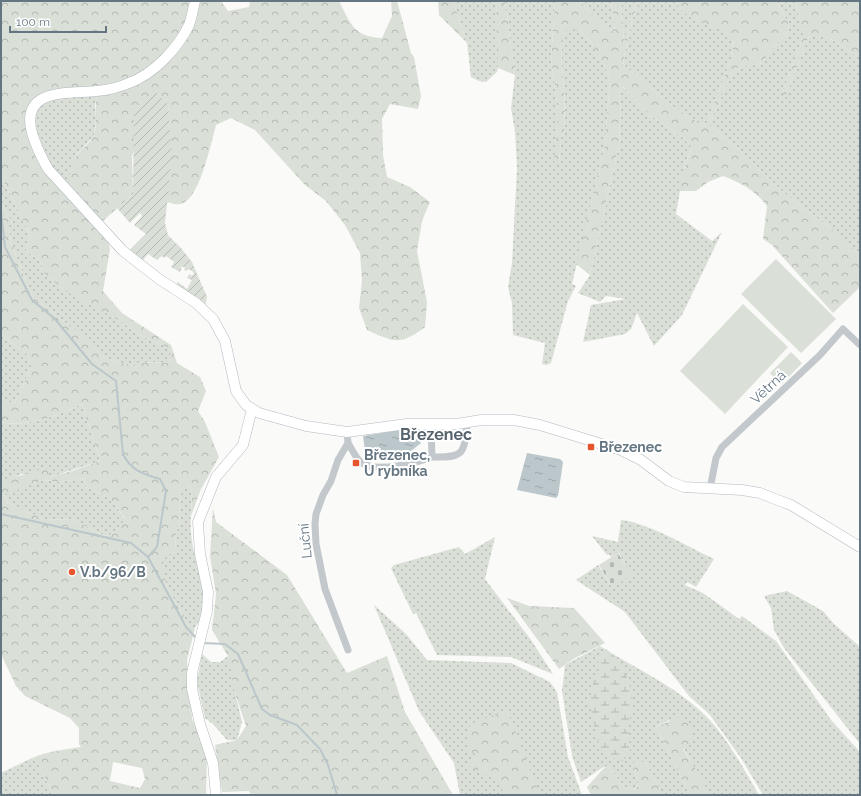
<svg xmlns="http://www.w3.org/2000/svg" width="861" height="796" font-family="Raleway,sans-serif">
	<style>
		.grass { fill: url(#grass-dots) }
		.forest { fill: url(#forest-crowns); fill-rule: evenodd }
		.wetland { fill: url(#wetland-marsh) }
		.cemetery { fill: url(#cemetery-stones) }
		.garden { fill: url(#garden-furrows) }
		.pitch { fill: #dadfd7 }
		.water { fill: url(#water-ripples) }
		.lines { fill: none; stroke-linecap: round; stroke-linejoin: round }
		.stream { stroke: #bbc7cb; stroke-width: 2 }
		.secondary-casing { stroke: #b3babf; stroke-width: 11 }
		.street { stroke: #c3c8cc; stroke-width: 7 }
		.secondary { stroke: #fff; stroke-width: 10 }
		.poi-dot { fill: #e4572e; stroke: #fff; stroke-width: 1.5 }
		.labels { text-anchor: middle; stroke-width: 4; stroke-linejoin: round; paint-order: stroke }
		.street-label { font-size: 14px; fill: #657683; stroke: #fff }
		.poi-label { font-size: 14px; font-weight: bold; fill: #657683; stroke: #fff; text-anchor: start }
		.quarter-label { font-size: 16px; font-weight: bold; fill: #57646e; stroke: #fff }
	</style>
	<defs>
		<pattern id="grass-dots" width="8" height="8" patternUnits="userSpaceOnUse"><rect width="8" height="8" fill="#dadfd7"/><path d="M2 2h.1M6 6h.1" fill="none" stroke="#b4b9b4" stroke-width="1.8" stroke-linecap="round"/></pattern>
		<pattern id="forest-crowns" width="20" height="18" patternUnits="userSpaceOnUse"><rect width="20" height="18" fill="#dadfd7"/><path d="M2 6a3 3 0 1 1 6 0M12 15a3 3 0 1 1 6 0" fill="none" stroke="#b4b9b4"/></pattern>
		<pattern id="wetland-marsh" width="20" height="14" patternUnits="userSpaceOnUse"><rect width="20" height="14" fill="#dadfd7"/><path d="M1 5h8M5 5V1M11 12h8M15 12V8" fill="none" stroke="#b4b9b4"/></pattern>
		<pattern id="cemetery-stones" width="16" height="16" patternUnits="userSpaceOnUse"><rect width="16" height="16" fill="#dadfd7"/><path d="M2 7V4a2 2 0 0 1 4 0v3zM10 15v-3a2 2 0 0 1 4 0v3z" fill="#b4b9b4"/></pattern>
		<pattern id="garden-furrows" width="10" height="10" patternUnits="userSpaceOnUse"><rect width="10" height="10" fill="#dadfd7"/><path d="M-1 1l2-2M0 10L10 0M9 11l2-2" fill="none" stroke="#b4b9b4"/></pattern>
		<pattern id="water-ripples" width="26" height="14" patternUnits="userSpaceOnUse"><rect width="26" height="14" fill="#bbc7cb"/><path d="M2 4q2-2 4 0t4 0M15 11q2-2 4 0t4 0" fill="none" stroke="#9ca6aa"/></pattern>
	</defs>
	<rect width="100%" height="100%" fill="#fafaf8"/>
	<!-- grass -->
	<path class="grass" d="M453,1H496L499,63L497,72L486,82L479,81L471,77L467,43Z
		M505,1H555L551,58L558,112L555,163H559L561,138L564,131C565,114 565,98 563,81C562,63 559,47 566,29H574L584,35L591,42L610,77L605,145L572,284L576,286L568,301L551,363L546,365L542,364L545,343L513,335L512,303L508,287L512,263L517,168L515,132L511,108L515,75Z
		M579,1H611L615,32L608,29Z
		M621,1H636L624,42Z
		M639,1H676C682,21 721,24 734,39L732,57L705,127L672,106L625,66L623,62L632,21Z
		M777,1H795L804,35L780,100H784L809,36H826L860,58V255L837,236L833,230L785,194L736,147L709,125L732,73L737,68L762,63L778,42L787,35L789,25Z
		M623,87L650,115L682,137L692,147L684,167L676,214L712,241L722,232L682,315L654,346L637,313L631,329L625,334L583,342L591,305L626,299L606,296L600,302L578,293L590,275L619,145L621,98L619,91Z
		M97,95L95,105L96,119L94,136L76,155L68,186C60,177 50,168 45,157C36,138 25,108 51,99C63,94 85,96 97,95Z
		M1,176L30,234L26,251L38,259L43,265L40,269L60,287L122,322L139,335L167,347L171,352L169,363L139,362V367L113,361L102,356L71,327L32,296L11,243L9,226L12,222L1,202Z
		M1,335L28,355L31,366L19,396L13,403L1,401Z
		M82,404L100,461L50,477L21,474L10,479H1V422C29,428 57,415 82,404Z
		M84,478L86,487L110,498L125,519L118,530L108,536L98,533L73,519L45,520L8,503L4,494L44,480L60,482Z
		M182,486L192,488C192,505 189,523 192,541C196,570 213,600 195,628L186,624C183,609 172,599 166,584C163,576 163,568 163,559L175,550L176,533L180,524L179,514Z
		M621,520C649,523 688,547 714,559L696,587L687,582L685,585L703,593L739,619L742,616L776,641L831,720L860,752V795H763L741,758L710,715L689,696L625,612L576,580L598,565L612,587L631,575L619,553L611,557L609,554L607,555L592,536L618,542Z
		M495,537L485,579L531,640L553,674L511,657L437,655L416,613L413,614L391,568L394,565L459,547L465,554Z
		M787,591L823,611L833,623L860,647V744L784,648L774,630L771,608L764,596Z
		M374,605L406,634L427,660L511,663L550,682L557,692L568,757L582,795H460L454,763L419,711Z
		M600,646C635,668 677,687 706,716C726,736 745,771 759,795H711L699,778L669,720L656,727L690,795H663L645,762L633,767L639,785L633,790L625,788L608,766L602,768L581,782L572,756L562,691L565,665Z
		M202,654L211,662H220L228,656L232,668L235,693L242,722L237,740H227L213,724L205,718L197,682Z
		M32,758L39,765L53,795H1V773Z"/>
	<!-- forest -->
	<path class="forest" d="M1,1H191C189,8 188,15 185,22C173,58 132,83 96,87C69,89 58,85 34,100L32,145L108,240L110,249L103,291L122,313L171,345L177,363L200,377L206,391L198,411L205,422L219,457L201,489L191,516L192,488L182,487L179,514L180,525L176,533L175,550L163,559L166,585L184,616L186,624L195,628L187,660L192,719L207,753L206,795H53L39,765L32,758C48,751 62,750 81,747L79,744V728L70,718L25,696L16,686L1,654V479C13,479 33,471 46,468L50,477L72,471L100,461L82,404C57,415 29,428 1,422V401L13,403L19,396L31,366L28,355L1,335V202L12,222L9,226L11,243L32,296L79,333L102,356L113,361L139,367L138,362L169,363L171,352L167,347L139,335L122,322L75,297L60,287L40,269L43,265L38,259L26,251L30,234L1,176ZM84,478L86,487L110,498L125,518L118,530L108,536L98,533L73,519L45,520L8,503L4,495L44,480L60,482ZM113,762L142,768L145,779L140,788L110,781Z
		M199,1H221L228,11L249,7L250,1H339C350,23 354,37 382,38L392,16L391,1H397L411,53L414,57L421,96L418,109L390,104L382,119L383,155L387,177L410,187L430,202L422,221L417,251L427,302L425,327C400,346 394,342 367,330L359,308L362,281L360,253L345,225L326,201L305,185L255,130L231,118L216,125C211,143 201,192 185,202C179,206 173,204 167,202L171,150L168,104L156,91L132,156L133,194L103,221L98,218L68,186C69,175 71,165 76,156C81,149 91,143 94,135C98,122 94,108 97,95L157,71Z
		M438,1H453L467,43L439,15Z
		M496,1H505L515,75L498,68Z
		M555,1H579L608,29L615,32L611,1H621L624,41L636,1H639L632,21L623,62L624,65L672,106L705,127L732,57L734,40C722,24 682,22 676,1H777L789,25L787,35L778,42L762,63L737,68L732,73L709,125L736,147L785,194L833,230L838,236L860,255V287L833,313L772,245L763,239L767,206C755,190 741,183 723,176L708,182L696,191H679L678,184L692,147L682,137L650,115L623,87L619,91L621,98L619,145L590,275L576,264L605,145L610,77L591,42L584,35L574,29L566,30C559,47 562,63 563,81C565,98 565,114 564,131L561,138L559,164L554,165L558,112L551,58Z
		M795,1H860V58L826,36H809L784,100H780L804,35Z
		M213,508L216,522L287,575L347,673L387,656L405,712L453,795H251L249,791L222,792L215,745L237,740L246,726L235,693L228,656L212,630L216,594L210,556Z
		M507,598L529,606L574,608L605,643L575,658L559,669Z
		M507,710L540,795H503L501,782L467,765L476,753L467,754L470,724Z
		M679,717L689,722L692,733L689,747L683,749L711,795H690L656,727Z
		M638,759L645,762L663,795H591L587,787L603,769L608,766L625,788L634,790L639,785L633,767L634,761Z"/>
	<!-- wetland -->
	<path class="wetland" d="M606,649L622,663L630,686L633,701L629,723L630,754L622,761L610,757L599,746L589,702L599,657Z"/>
	<!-- cemetery -->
	<path class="cemetery" d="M618,553L632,575L612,587L599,565Z"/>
	<!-- garden -->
	<path class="garden" d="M156,91L168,104L172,157L165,223L168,235L181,248L192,262L207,297L206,304L176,285L178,282L187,289L192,280L187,278L189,274L192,276L194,273L189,269L186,271L184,270L185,268L182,266L180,272L171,267L174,262L166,256L165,258L162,256L157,260L148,254L143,260L152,267L153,270L130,250L146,234L134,225L142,216L140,213L130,223L117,208L133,194L134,109Z"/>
	<!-- pitch -->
	<path class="pitch" d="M776,259L836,319L801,353L741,294Z
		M743,304L788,347L725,414L680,371Z
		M791,352L802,363L781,385L770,373Z"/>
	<!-- water -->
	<path class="water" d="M419,427L421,443L411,451L397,454L374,455L365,451L363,436Z
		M527,453L560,459L563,462L558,496L556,498L517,490Z"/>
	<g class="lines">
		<!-- stream -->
		<path class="stream" d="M1,212L5,247L32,300L55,319L92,364L116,381L123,454C131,471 144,474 160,479L166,491L157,547L148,557L186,627L197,639
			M1,514L131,543L148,557
			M202,643L225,644L238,654L262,709L270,715L297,725L320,749L328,765L337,795"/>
		<defs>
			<path id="secondary" d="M195,1C193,9 192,17 189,25C178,48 154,74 129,83C120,87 107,90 97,91C69,94 20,87 32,133C36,146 41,157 48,169L123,251L159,279L196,303L213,319L225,341L236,391L246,405L259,413L306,426L347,432L407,424H457L481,420H514L540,425L621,450L641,460L669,481L684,487L742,490L760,493L775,499L791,505L860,547
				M216,795L213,763L200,724L192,689V673L207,611L208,592L200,554L198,522L216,477L243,445L252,409"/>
		</defs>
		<!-- secondary casing -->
		<use href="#secondary" class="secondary-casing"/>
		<!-- street -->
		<path class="street" d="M347,432L348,443L338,460L331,481L323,495L316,514L315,524L316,544L325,589L348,650
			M348,443C352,449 356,459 362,463C377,473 416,463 432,457L431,425
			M432,457C464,458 464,454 467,424
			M710,489L716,458L722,447L820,355L843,329L860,345"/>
		<!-- secondary -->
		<use href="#secondary" class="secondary"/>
	</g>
	<!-- markers -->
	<g class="poi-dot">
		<rect x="587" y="443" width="8" height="8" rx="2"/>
		<rect x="352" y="459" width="8" height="8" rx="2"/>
		<circle cx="72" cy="572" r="4"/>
	</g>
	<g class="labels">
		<!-- street labels -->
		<g class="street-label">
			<text transform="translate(768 387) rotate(-43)" y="5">Větrná</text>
			<text transform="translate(305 541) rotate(-96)" y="5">Luční</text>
		</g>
		<!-- poi labels -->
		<g class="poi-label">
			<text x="599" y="452">Březenec</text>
			<text x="364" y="460">Březenec,<tspan x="364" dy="16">U rybníka</tspan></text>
			<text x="80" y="577">V.b/96/B</text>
		</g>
		<!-- quarter labels -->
		<g class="quarter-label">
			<text x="436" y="440">Březenec</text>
		</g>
	</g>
	<!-- border -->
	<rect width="861" height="796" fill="none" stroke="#657683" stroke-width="4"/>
	<!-- scale -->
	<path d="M10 26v6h96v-6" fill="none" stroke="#657683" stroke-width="2"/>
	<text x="16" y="26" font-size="12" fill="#657683" stroke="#ffffff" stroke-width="3" paint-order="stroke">100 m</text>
</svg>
